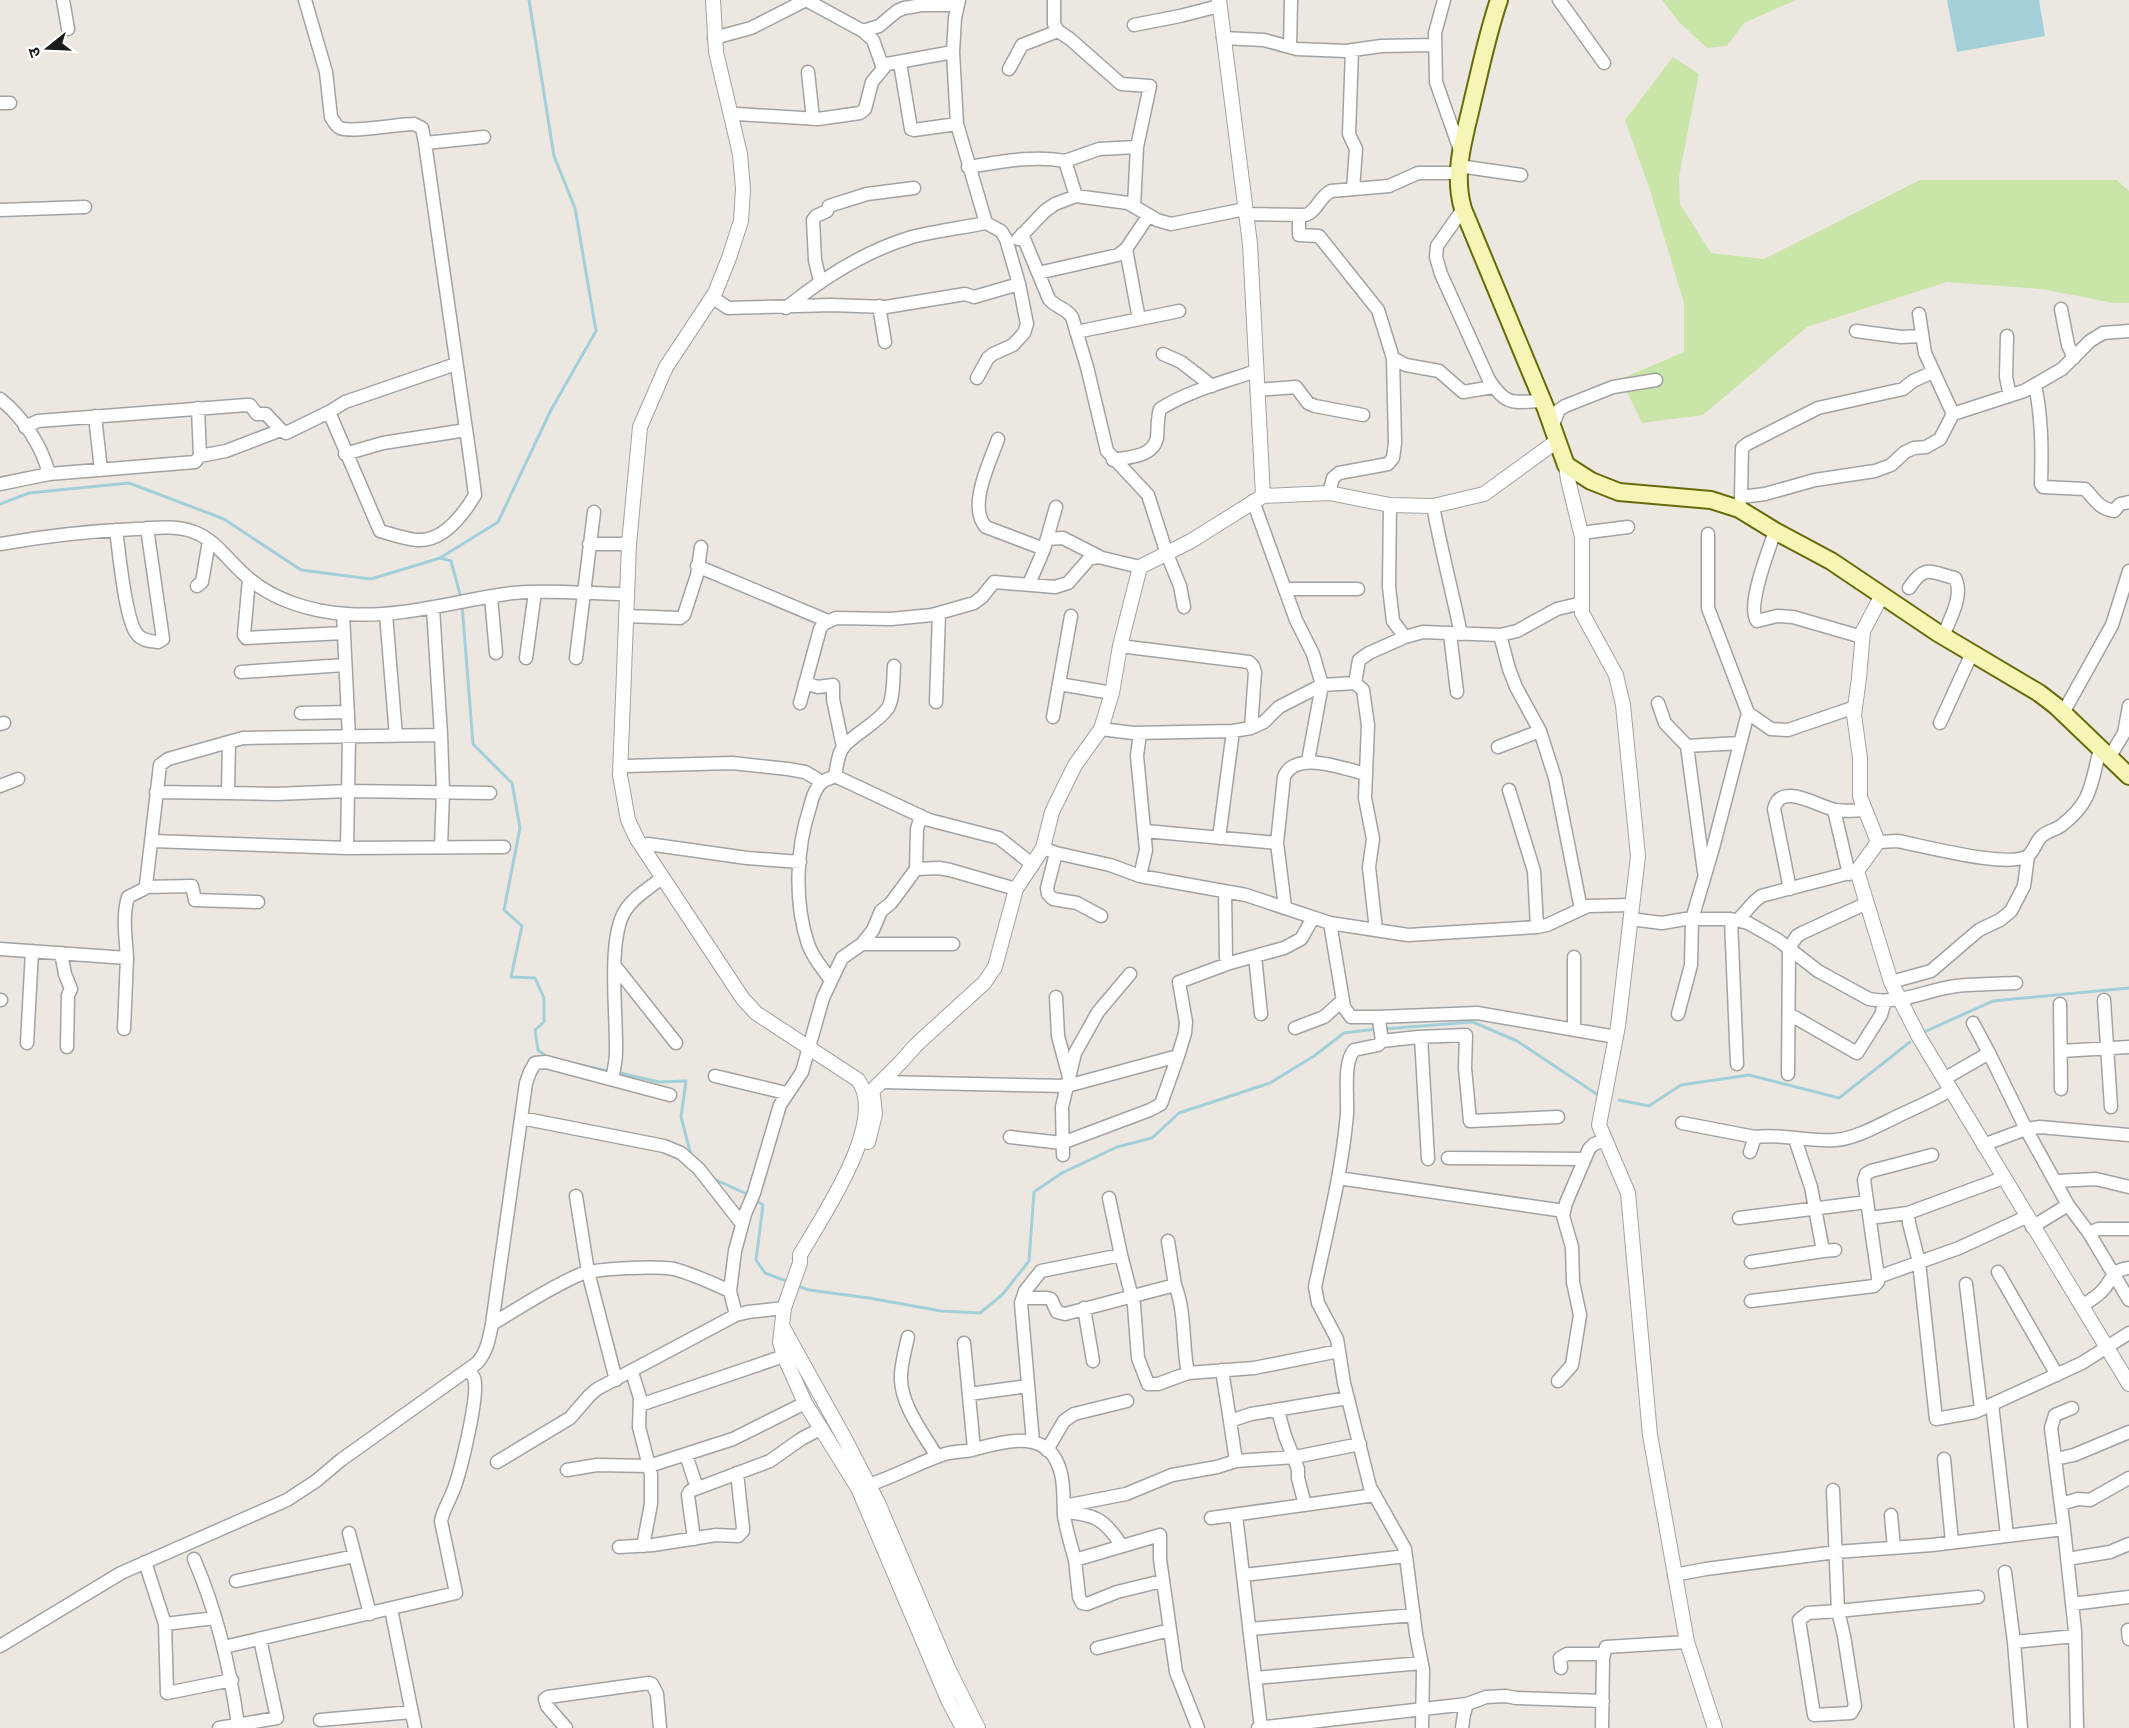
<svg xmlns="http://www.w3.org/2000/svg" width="2129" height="1728" font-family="Jost,'Noto Sans Devanagari',sans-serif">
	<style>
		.grass { fill: #c9e5a8 }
		.water { fill: #a3cfd9 }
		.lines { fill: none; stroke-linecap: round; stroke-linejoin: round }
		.stream { stroke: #a3cfd9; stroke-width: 3 }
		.minor-casing { stroke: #a2a2a2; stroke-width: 15 }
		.tertiary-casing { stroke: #a2a2a2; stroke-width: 16 }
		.secondary-casing { stroke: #656b09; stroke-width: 20 }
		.minor { stroke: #fff; stroke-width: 12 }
		.tertiary { stroke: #fff; stroke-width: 14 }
		.secondary { stroke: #f5f6b5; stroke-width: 16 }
	</style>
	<rect width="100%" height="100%" fill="#ece8e1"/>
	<!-- grass -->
	<path class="grass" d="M1662,0H1796L1744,23L1727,46L1707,48L1679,22Z
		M1673,57L1699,74L1679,177L1680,204L1711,253L1764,259L1920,180H2117L2129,191V303H2113L2042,289L1947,282L1807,327L1703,415L1642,423L1621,379L1684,352V303L1650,190L1625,120Z"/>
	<!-- water -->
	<path class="water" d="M1947,0H2039L2045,36L1957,52Z"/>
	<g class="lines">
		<!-- stream -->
		<path class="stream" d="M0,504L29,493L129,483L224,519L301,570L371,579L440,558L498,522L551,410L596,331L575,208L554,156L529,0
			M440,558L451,561L461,598
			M462,604L473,744L512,783L520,828L504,910L522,926L511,977L535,978L544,998V1022L535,1030L538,1050L547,1057
			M1383,1029L1473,1022L1517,1041L1598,1095
			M1924,1032L1993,1001L2129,988
			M568,1062L607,1071
			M620,1073L659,1082L686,1081L681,1117L691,1155
			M1619,1100L1649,1106L1681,1085L1749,1075L1839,1098L1910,1042
			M714,1179L749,1195
			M754,1199L763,1205L756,1260L765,1273L789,1282
			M795,1285L809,1290L869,1298L941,1311L980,1313L1002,1295L1029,1261L1034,1192L1062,1173L1117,1147L1152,1138L1179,1113L1270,1083L1314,1056L1344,1033L1376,1029"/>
		<defs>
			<path id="minor" d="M63,0L68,29
				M305,0L326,72L331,117C333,120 336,126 340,128C352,133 398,124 414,124L422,128L425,143L471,464L475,495C463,515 443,542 417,540C405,539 391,534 380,531L329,412L345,402L456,364
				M806,0L863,31L873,40L883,68
				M959,0L955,18L953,52L957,124L986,223L1001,231L1006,239L1019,284L1027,324L1024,333L1013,345L993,354L988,358L977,378
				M1054,0V24L1058,31L1070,39L1121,84L1150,86L1137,147
				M1444,0L1435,33L1436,82L1460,150
				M1559,0L1604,63
				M1134,25L1180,16L1219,6
				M863,31L879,26L897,11L904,8L922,5H958
				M714,38L751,28L806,0
				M1223,38L1264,40L1297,49L1346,51L1381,46L1435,45
				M1290,47L1291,0
				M1352,50L1349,134L1356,149L1353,189
				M900,63L911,129L914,130L957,124
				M1009,69L1022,45L1058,31
				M808,72L813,119
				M0,103H10
				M737,114L818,119L860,113L865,109L872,82L887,64L953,52
				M425,143L484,137
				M1065,161L1099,149L1137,147L1134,206
				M1459,166L1521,175
				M968,167C1000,162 1033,155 1065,161L1076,196
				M1463,209L1437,246L1436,257L1441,274L1489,380C1507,407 1513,402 1542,401
				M0,210L85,207
				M1246,214L1306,215C1317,211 1320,196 1331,191L1389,186L1418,173H1459
				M1299,215V235L1319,236L1378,310L1393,358L1395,443L1393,458L1388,464L1339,473L1333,478L1329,493
				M1022,234L1049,299C1056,308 1065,307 1072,317L1087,367L1107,451L1148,495L1167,554L1180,586L1184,607
				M1018,239L1045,211L1055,204L1076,196L1128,203L1157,220L1171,224L1245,209
				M1126,249L1139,319
				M1038,273L1118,255L1126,249L1149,215
				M820,281L815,260L813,220L816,216L827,211L829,206L832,205L867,194L914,188
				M712,297L728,308L831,305L886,307L965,294L974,297L1019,284
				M879,306L885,342
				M786,308C824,277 865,251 912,237C936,231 961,228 986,223
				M2061,309L2068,345L2074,358
				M1919,314L1925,353L1953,414L2024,391L2062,369L2090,341L2103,333L2129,331
				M1856,331L1901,337L1921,336
				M1076,332L1179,311
				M2007,336L2006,377L2010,396
				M1163,354L1181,362L1212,386
				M1393,358L1406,365L1439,371L1463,392L1493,387
				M2035,385C2042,418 2042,450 2041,484L2043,487L2085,489C2095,499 2098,508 2114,511L2120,504L2129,502
				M1257,390L1296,387L1308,403L1315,406L1363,415
				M0,399C23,417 42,446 49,474L0,484
				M95,416L101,470
				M25,427L38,421L247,405H250L257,414H266L281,430L286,433L329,412
				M1552,427L1559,410L1565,406L1613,387L1656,380
				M998,439C990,462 967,507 986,527L1044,549
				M345,454L383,443L466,430
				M200,456L226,451L281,430
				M1113,460C1129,457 1153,457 1157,438C1158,428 1157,419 1160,409C1188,391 1224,382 1256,371
				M49,474L195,462L200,456L198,408
				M1741,497L1765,494L1815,480L1875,471L1891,465L1905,452L1914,448L1926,447L1940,439L1953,414
				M1253,501L1296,620L1313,654L1322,685L1355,683L1363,690L1368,725L1365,798L1373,839L1369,867L1376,930
				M1390,505L1389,587L1393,621L1405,637
				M1433,506C1441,549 1452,591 1461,634
				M1739,509L1741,497L1742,448L1747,444L1818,408L1903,389L1913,381L1933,372
				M116,530C119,551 125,620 137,634C142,641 151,641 158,642L163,639L147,528
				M1775,531C1769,550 1746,606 1757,621L1777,616L1793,617L1862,637
				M1581,533L1628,527
				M1708,534V608L1748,713L1771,729L1788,730L1855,707
				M1047,539L1063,538L1100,557
				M0,544C45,536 90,531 136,529C155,528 176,525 194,532C216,540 229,562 246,576C272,600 312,612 347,614C404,618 457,600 513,593C548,589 591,594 627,594
				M589,544H629
				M697,566L828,621
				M249,579L244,635L246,638L344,633
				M1029,584L1044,549L1056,507
				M197,586L202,582L209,541
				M1909,588C1925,564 1930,572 1955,578C1964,595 1950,619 1943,636
				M1286,589H1358
				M491,597L496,653
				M343,614L349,737L347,848
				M386,614L396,736
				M626,616L680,618L684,615L697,575L701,547
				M1450,634L1457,692
				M1500,635L1509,669L1516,687L1540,731L1555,778L1581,909
				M1120,646L1249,662L1253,666L1255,672L1251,728
				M526,658L535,592
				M576,658L594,512
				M894,666C893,679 894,697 888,708C876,725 850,736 842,749C837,757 837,767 835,776L929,820L999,838L1033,865
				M241,672L345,665
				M805,683L818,687L833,685V699L843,747
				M1355,683L1359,660L1369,653L1405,637L1423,632L1500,635L1517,631L1557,609L1582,603
				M1059,684L1112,693
				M936,702L939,613
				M800,703L820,629L823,624L836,618L891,619L932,615L974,603L982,597L994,582L1055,587L1068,583L1089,559L1098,557L1140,567
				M1658,703L1665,723L1687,746L1740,743
				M301,713L348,712
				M2063,713L2112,625L2129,571
				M1053,717L1071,616
				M1940,723L1972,653
				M0,724L4,723
				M1101,729L1133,733L1233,731L1251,728L1264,722L1279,707L1322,685
				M441,735L443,792L441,847
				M1687,746L1704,872
				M1498,747L1540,731
				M2109,758L2124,733L2129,706
				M1308,761L1322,685
				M626,766L732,763L788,769L805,772L822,782
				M0,786L18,779
				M1509,790L1534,871L1537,927
				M156,792L228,793L229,742
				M228,793L276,794L348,791L490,793
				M1834,810L1849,874
				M1145,831L1277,843
				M1219,838L1233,731
				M153,841L347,848L504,847
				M1878,842C1884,842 1891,841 1897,841C1921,845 2011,870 2029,855C2034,851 2036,841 2042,836C2047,831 2056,830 2062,825C2092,802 2091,784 2100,749
				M648,844L747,858L800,862
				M1043,848L1056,853L1110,865L1140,876L1246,895L1330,923L1408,935L1537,927L1547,925L1588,906L1632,905
				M1056,853L1047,888L1048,894L1053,899L1077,903L1101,916
				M916,869L939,868L950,870L1016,889
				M1140,876L1146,850L1137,756L1140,733
				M145,887L192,886L195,900L258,902
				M1790,889L1774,809C1781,780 1820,808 1836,810C1846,812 1856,810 1865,810
				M1225,892L1226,958L1230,963L1284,948L1301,939L1313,918
				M1285,907L1277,843L1284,777C1295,749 1344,769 1366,774
				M1630,919L1662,923L1685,919H1731L1748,923L1778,940L1818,971L1869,999C1900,1005 1926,990 1956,986C1976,984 1996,984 2016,983
				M1731,919L1737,1064
				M1738,920L1754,902L1761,896L1857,871
				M1330,923L1344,1007L1351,1017H1377L1379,1020L1382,1041L1378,1045L1354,1050C1343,1063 1348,1096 1347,1114C1342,1172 1327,1230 1315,1287L1318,1303L1337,1339L1344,1383L1370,1487L1405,1549L1416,1634L1423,1670L1422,1728
				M862,944H953
				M0,949L127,958C126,938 122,917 128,897L144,889L146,885L160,765L168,759L243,738L441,735L433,608
				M61,953L65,974L71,989L68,995L67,1047
				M1255,956L1261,1014
				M1574,957V1030
				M615,966L676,1043
				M830,979C822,968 813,958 808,944C794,902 796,849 810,807C812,798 815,788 822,782C825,780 831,778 835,776
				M1891,982L1931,971L1979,930L2000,920L2011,911L2024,886L2028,856
				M1056,997L1058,1036L1069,1077
				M0,1000H1
				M2104,1000L2111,1107
				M2060,1004L2061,1089
				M1678,1014L1691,965L1692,919L1713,848L1748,713
				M1789,1014L1857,1053L1881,1015L1885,1001
				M1377,1017L1477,1013L1616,1037
				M1295,1028L1324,1017L1343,1000
				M124,1029L127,958
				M1421,1037L1428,1159
				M1382,1041L1418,1037L1466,1035L1465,1068L1470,1121L1558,1117
				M27,1043L32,951
				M2061,1051L2129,1047
				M1989,1053L2026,1129L2068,1205
				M1178,1056L1185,1033L1186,1022L1179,982L1230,963
				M1788,1074L1789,948L1797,936L1802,933L1867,903
				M715,1076L786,1093
				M612,1079C614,1070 616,1061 616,1052C617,1017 607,939 625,911C633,897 651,887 663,877
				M1944,1079L1989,1053L1973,1023
				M881,1082L1067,1086L1178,1056L1161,1104L1150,1110L1062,1143L1010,1137
				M521,1118L664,1146L681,1153L699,1169L742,1224
				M1682,1123L1755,1137
				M1795,1139L1811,1187L1823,1251L1835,1250
				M1983,1145L2026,1129L2040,1127L2129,1135
				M1750,1152L1755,1137C1781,1133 1808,1142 1835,1140C1855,1139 1881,1124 1900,1115C1917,1107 1934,1100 1950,1090
				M1063,1155L1062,1107L1075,1053L1098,1012L1130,974
				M1448,1158L1585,1159
				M1338,1178L1564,1211
				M2003,1178L1908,1213L1909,1223L1919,1262L1936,1419L1975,1412L2082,1363L2129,1333
				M2056,1181L2096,1179L2129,1187
				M576,1196L588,1272L616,1380
				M1109,1198L1121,1255
				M1739,1218L1867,1202
				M1870,1218L1908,1213
				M2032,1227L2068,1205L2089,1233L2098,1229H2129
				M2089,1233L2129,1300
				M1168,1241L1175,1285
				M1751,1262L1823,1251
				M1998,1272L2057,1375
				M1878,1277L1959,1248L2026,1217
				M1966,1284L1981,1409
				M1023,1298H1047L1051,1299L1057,1312L1065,1314L1175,1285C1186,1313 1182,1345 1188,1373
				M1751,1301L1874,1286L1878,1282V1277L1864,1180L1866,1174L1871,1171L1932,1155
				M2081,1306C2088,1302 2095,1298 2101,1292C2113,1281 2110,1270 2129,1268
				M1084,1308L1093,1361
				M736,1315L730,1291L735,1251L745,1214L754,1193L780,1105L802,1072L823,998L842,958L862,944L873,930L881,911L891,903L916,869L917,829L921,816
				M492,1324C521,1307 550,1287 581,1274C598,1268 656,1266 674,1269C693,1274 712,1283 730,1291
				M908,1337C905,1351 900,1367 901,1380C902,1407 924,1434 937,1457
				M964,1343L974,1449
				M1222,1370L1230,1421L1251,1414L1348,1398
				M632,1372L640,1398L639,1427L651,1474V1504L643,1546
				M1558,1381L1572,1365L1580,1315L1573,1282L1572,1247L1563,1216L1566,1203L1589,1149L1594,1144L1606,1140
				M969,1394L1028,1386
				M1992,1404L2007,1535
				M640,1405L784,1356
				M1278,1411L1285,1436L1298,1469V1478L1305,1505
				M1230,1421L1236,1461L1295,1457L1360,1444
				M1033,1442L1021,1303L1025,1291L1041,1271L1121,1255L1134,1305L1138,1358L1148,1384H1158L1188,1373L1254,1368L1339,1351
				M1047,1450L1064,1421L1074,1414L1127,1401
				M686,1455L697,1488
				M1944,1459L1952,1542
				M2055,1459L2074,1455L2129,1432
				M497,1462L570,1418L590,1395L597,1389L736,1315L748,1312L784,1308
				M567,1470L597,1465L649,1466L733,1439L805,1403
				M868,1485C895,1477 919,1462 945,1454C954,1451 964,1452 972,1450C998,1443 1040,1429 1056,1460C1065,1477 1063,1497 1064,1515C1066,1530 1071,1545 1075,1560L1160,1535V1559L1176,1672L1198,1728
				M1833,1490L1838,1611L1808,1613L1799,1620L1814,1715L1851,1713L1855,1706L1844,1636L1838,1611L1978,1597
				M2061,1504L2078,1499L2090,1500L2129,1478
				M1064,1506L1126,1494L1172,1475L1217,1467L1236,1461
				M1064,1512C1094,1514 1105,1519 1121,1545
				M1236,1515L1261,1728
				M1891,1515L1894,1548
				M1211,1518L1375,1495
				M2064,1529L2051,1428L2055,1415L2072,1408
				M349,1533L370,1614
				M694,1539L688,1495L690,1491L770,1461L801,1439L822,1428
				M619,1547L653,1545L716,1535L738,1536L743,1531V1528L737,1473
				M194,1559C217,1612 230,1667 238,1725
				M2067,1559L2110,1552L2129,1544
				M1075,1560L1079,1597L1082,1603L1087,1604L1117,1592L1162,1581
				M145,1562L165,1624L215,1618
				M2005,1572L2014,1642L2021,1728
				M1244,1575L1406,1556
				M1674,1575L1706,1569L1836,1552L1932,1545L2064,1529L2075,1631L2077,1728
				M236,1581L355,1556
				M2072,1604L2129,1597
				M391,1609L415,1728
				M165,1624L167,1693L232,1680
				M1250,1629L1414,1615
				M2128,1630L2129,1639
				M2014,1642L2075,1636
				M0,1646L121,1573L287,1500L316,1481L341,1460L477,1363C487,1352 489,1339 492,1324L526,1083L530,1072L535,1063L546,1062L670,1095
				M224,1647L456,1593L441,1521C443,1510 449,1502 453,1491C460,1474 480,1393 474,1378C473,1375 470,1373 468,1370
				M1097,1648L1170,1630
				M1561,1668L1560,1658L1567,1654H1604
				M1255,1678L1421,1663
				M320,1720L412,1712
				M219,1728L277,1718L260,1639
				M566,1728L547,1706L545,1699L548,1697L649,1683L652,1684L657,1694L660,1728
				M1258,1728L1467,1704L1486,1697L1506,1696L1516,1698L1603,1701
				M1462,1728L1464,1714L1467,1704
				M1602,1728L1603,1658L1606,1647L1687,1642"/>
			<path id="tertiary" d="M713,0L716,52L740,154L743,189L741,221L729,258L715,293L666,367L640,427L629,544L620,775L628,820L637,839L743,999L756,1013L858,1080C889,1121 821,1218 800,1255V1263L784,1308L780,1342L784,1356L805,1403L858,1488L949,1702L963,1728
				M1566,465L1568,480L1582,537V613L1616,675L1623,705L1638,856L1618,1026L1599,1125L1628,1193L1650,1435L1687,1642L1715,1728
				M1263,496L1329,493L1390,505L1433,506L1484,494L1557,441
				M1882,595L1863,631L1859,678L1854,715L1860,758V797L1878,842L1857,871L1891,982L1919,1037L2129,1384
				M866,1097L901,1062L916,1045L984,983L995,967L1016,889L1043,848L1052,812L1075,765L1101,729L1112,693L1120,646L1140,567L1191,541L1263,496L1250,244L1219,0
				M868,1142L875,1114L873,1096
				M782,1326L846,1441L879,1505L948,1668L978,1728"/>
			<path id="secondary" d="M1499,0C1488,32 1481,66 1473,99C1465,136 1452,171 1463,209L1546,409L1566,465L1591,481L1619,492L1711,500L1739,509L1775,531L1831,561L1938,633L2039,693L2056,706L2129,776"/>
		</defs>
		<!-- minor casing -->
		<use href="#minor" class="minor-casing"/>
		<!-- tertiary casing -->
		<use href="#tertiary" class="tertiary-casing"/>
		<!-- secondary casing -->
		<use href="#secondary" class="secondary-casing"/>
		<!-- minor -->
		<use href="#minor" class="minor"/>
		<!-- tertiary -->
		<use href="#tertiary" class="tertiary"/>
		<!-- secondary -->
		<use href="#secondary" class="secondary"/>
	</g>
	<!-- north arrow -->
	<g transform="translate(48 48) rotate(252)" stroke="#ffffff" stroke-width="4.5" paint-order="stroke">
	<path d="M0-4.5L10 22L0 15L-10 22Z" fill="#1b1b1b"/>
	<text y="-9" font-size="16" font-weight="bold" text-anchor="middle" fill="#1b1b1b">उ</text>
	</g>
</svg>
